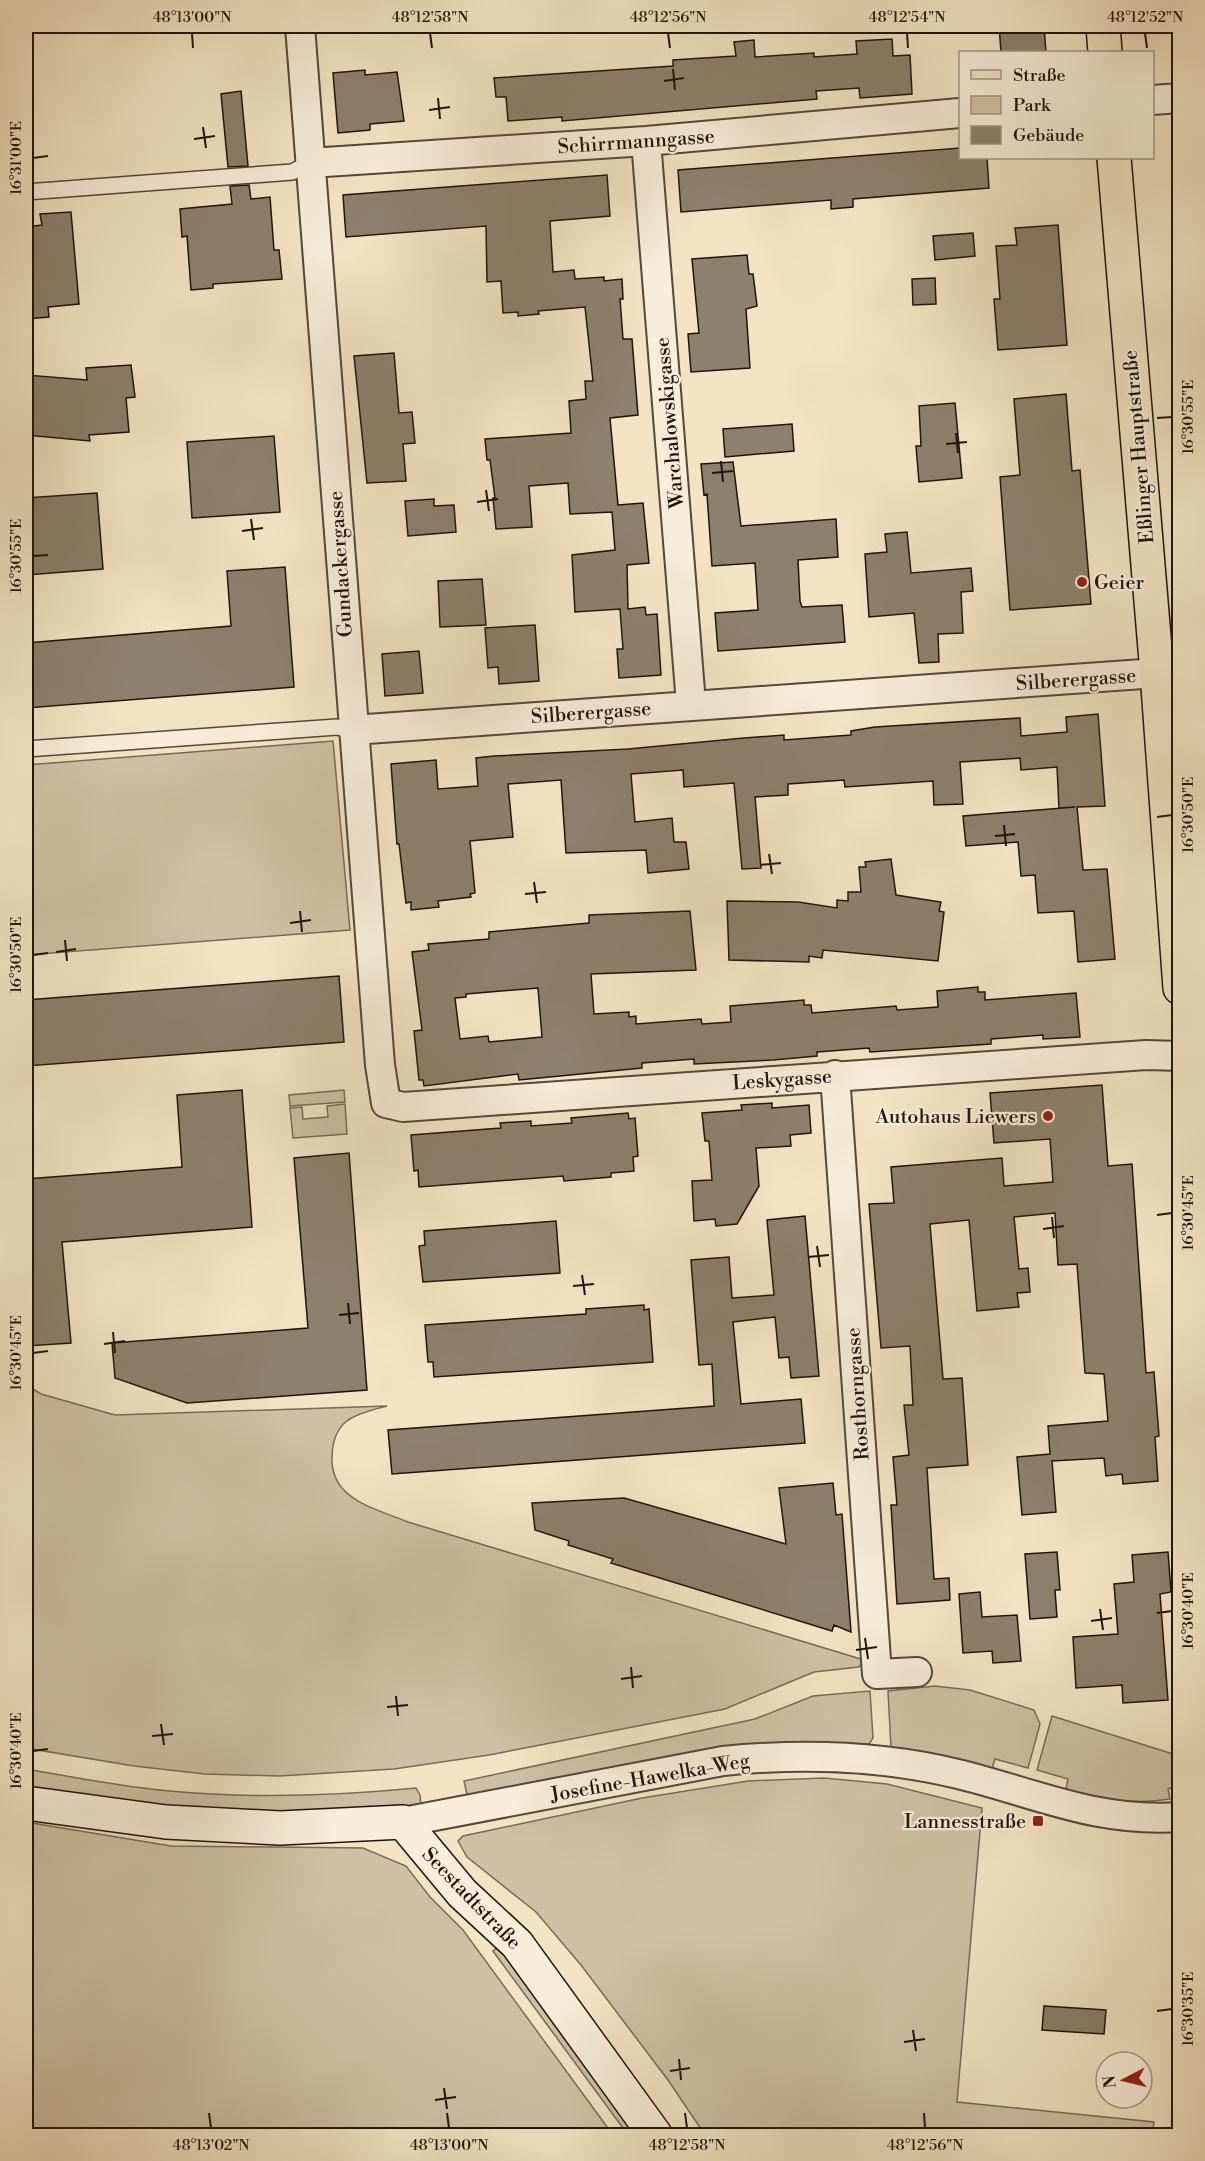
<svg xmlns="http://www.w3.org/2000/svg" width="1205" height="2161" font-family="'Libre Bodoni',serif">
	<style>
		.green { fill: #cec0a4; stroke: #776a59; stroke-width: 1.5 }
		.building { fill: #8d806c; stroke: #20130e; stroke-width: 1.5; fill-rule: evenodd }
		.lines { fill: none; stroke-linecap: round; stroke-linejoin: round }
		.lane-casing { stroke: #54473b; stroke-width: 18 }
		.street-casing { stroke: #54473b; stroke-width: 32 }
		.secondary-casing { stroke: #20130e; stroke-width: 36 }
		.primary-casing { stroke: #20130e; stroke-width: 36 }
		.lane { stroke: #f7edd8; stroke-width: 15 }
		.street { stroke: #f7edd8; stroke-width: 28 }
		.secondary { stroke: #f7edd8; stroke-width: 33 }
		.primary { stroke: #f2e4c3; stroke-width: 33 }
		.ticks { fill: none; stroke: #20130e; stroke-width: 2 }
		.poi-dot { fill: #8f2418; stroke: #f7edd8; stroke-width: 2 }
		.labels { text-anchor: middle; stroke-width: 4.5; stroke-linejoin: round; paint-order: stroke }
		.street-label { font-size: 20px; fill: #20130e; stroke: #f7edd8 }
		.poi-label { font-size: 20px; fill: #20130e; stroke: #f7edd8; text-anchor: end }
		.neatline { fill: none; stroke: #20130e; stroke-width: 2 }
		.ticks-label { font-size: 15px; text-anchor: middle; fill: #20130e }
	</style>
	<rect width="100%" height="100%" fill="#f2e4c3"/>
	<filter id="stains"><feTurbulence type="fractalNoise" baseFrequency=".00333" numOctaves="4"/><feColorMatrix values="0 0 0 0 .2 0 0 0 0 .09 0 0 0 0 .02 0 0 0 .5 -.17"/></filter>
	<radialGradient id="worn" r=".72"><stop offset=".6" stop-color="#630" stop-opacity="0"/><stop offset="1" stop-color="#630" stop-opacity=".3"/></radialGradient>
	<!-- green -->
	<path class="green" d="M333,741L350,930L26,955V765Z
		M344,1090L345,1102L290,1106L289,1095Z
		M345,1104L347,1134L293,1138L290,1108L302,1107L303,1119L328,1117L327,1106Z
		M26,1385L41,1394L115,1415L387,1406C354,1415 333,1419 332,1457C331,1467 335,1480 342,1488C357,1506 387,1513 408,1522L864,1660L859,1667L814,1672L725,1709L489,1755L394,1769L279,1776L205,1774L134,1766L26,1748Z
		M935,1686L970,1690L1034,1710L1040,1724L1028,1768L995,1759L992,1769L891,1748L888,1691Z
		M870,1691L873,1738L869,1744L764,1743L723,1748L468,1799L464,1781L755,1719L813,1696Z
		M1052,1716L1173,1754L1179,1758V1785L1168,1789L1170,1799C1134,1805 1100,1800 1066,1789L1068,1779L1037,1770Z
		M26,1769C73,1777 122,1787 170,1791C252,1799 334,1796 416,1788L420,1795L421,1806L245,1815L26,1790Z
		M824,1778L887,1784L982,1808L957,2102L1154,2122L1152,2135H705L668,2080L581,1965L536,1912L467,1857L458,1841L463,1836L642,1798L748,1781Z
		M26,1822L171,1846L363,1848L406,1866L430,1897L463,1930L613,2135H26Z
		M499,1946L642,2135H628L493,1951Z"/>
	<!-- building -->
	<path class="building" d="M999,26H1044L1046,52H1001Z
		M892,39L893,56L910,55L912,94L860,98L859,88L816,91L817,99L562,121V117L508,121L506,97H496L494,78L673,66V60L736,56L734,42L754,40L755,57L814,53V57L857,54L856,41Z
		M365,70V75L397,72L404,121L370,124V130L338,133L333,73Z
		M241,91L248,166L228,167L221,94Z
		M960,148V158H987L989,188L853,199V207L831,209V200L681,212L678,170Z
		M607,175L610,216L550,221L553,272L574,270L575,279L604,277V281L622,279L623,299H620L623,339H632L638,415L610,418L618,505L643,503L649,563L627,565L628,609L645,607L646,615L657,614L661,675L619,678L617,649H623L620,609L575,612L572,555L615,550L612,512L570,514L568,483L529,486L532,527L496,529L493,498H495L490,460H487L485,439L571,433L569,401L586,399L585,381H593L585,307L538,311L539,314L518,316V312L503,313L501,281L487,282L486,226L346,237L343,195Z
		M249,185L251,199L270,197L274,250H279L282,279L213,284V288L191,290L187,236L182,237L180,209L232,204L230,186Z
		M71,212L79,304L48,307L49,317L26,319V227L42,225L40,214Z
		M1058,225L1067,345L998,350L994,299H1000L996,246L1017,245L1015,228Z
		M973,233L975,256L935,260L933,236Z
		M747,255L749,274H753L757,306L746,309L750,368L691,372L688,334L699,333L692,259Z
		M935,278L936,304L913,305L912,279Z
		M394,353L399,413L412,412L415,443L403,444L406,481L367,483L354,356Z
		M131,365L135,397L126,398L129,432L89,435L90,441L26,435V375L87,380L86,368Z
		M1066,394L1072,471L1080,470L1091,604L1010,610L1000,477L1020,475L1014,399Z
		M955,403L962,478L919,482L916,446H921L919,406Z
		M792,424L794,451L725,457L723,429Z
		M274,436L280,512L192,518L187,442Z
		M733,462L741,526L836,519L838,557L798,560L800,601L802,607L842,605L845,642L718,651L715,613L758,610L755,563L712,566L707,494L704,495L701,464Z
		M97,493L103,569L26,575V498Z
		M434,499V506L454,505L456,532L408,536L405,501Z
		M907,532L911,573L971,568L973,591L961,592L963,633L938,634L939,662L919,663L914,613L869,617L865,554L887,552L885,534Z
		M285,567L294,687L26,708V643L231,626L227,571Z
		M482,579L486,625L440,627L438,581Z
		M535,625L539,681L499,684L498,667L488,668L485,628Z
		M419,651L423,693L385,696L382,654Z
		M1098,714L1105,806L1077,807L1083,870L1107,869L1115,959L1078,962L1074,911L1038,913L1035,875L1021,876L1018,842L966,846L963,816L1075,807L1059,808L1057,767L1021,770L1020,758L960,762L963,804L934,805L933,781L845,787L844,780L788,784V795L755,797L761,868L742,869L734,783L684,787L683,770L631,774L635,822L672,818L674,842H686L689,869L648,873L646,850L566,853L561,780L508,784L513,837L470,841L475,893L470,894L471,897L438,901L439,907L411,910V902L406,903L399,844H397L391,764L436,760L438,789L478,786L476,758L494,756L628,749L744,738L784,735V740L851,735V731L875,727L1020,718L1021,736L1067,732L1066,717Z
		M891,859L896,895L941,902L939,911L944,912L938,961L823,950L822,958L809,956V962L729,960L727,901L798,902L837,908V900L848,901V892H861L859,867H866L865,862Z
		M690,911L696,970L591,974L594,1014L629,1012V1017L636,1016V1024L701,1019L702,1024L731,1022L730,1006L804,1000V1005H811L812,1013L896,1006L897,1010L938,1007L937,991L978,987V992H985V1000L1076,993L1080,1037L1043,1039V1035L991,1039V1044L870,1052L869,1048L817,1052V1056L773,1060L694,1064V1059L642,1063V1068L519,1080L518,1074L424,1086L423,1080H419L414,1031L422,1030L412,952L429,950L428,944L489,939V932L589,923V915ZM538,988L542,1037L489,1042L488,1036L460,1039L455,998L466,997V994Z
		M339,976L344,1042L26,1066V1000Z
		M1102,1085L1108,1166L1132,1164L1146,1373L1154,1372L1159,1436L1155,1437L1158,1481L1123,1484L1122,1474L1106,1476L1104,1458L1052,1461L1056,1512L1022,1515L1017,1457L1050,1454L1048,1426L1108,1421L1104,1374L1085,1373L1077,1264L1058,1265L1055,1213L1014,1217L1019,1269L1028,1268L1030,1292L1017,1293L1019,1307L977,1311L969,1220L930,1224L943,1379L962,1378L968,1465L927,1468L934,1579L949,1578L950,1600L897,1604L891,1505H897L893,1457L909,1455L904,1405H913L910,1346L881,1348L869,1204L894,1203L891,1167L1002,1158L1004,1186L1053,1182L1050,1139L994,1143L990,1093Z
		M242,1090L252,1227L62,1242L71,1343L26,1346V1179L182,1167L177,1095Z
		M772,1103V1108L809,1105L811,1133L790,1135L791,1146L756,1148L759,1186L737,1224L716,1226L715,1219L694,1221L692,1181L712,1180L709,1141H705L702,1113L742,1110L741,1105Z
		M628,1113L629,1119L635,1118L638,1156L633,1157L634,1171L611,1173V1177L564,1181L563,1176L419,1187L418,1170L414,1171L411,1135L501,1128L500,1123L531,1121V1126L572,1123L571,1118Z
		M349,1153L367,1390L187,1403L115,1378L112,1343L308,1328L294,1158Z
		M805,1216L819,1376L791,1378L789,1357L779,1358L775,1317L733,1322L741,1404L801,1399L805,1443L392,1474L388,1430L714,1406L712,1364L699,1365L691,1260L729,1257L732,1298L774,1295L767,1220Z
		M556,1221L560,1273L423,1282L419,1246L425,1245L424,1231Z
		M644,1305V1310L649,1309L653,1362L434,1377L433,1362H428L425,1325L586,1314V1309Z
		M833,1483L836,1515L842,1514L851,1632L834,1625L832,1631L611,1563L613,1559L568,1545L569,1541L535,1530L532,1503L624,1498L786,1544L779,1488Z
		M1057,1552L1060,1590H1055L1057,1617L1030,1619L1025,1554Z
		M1168,1552L1171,1592L1160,1594L1168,1700L1123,1703L1122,1685L1076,1688L1073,1637L1118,1634L1114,1584L1134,1582L1132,1555Z
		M980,1592L982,1617L1017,1615L1021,1661L993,1663L992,1651L963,1653L959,1594Z
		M1044,2006L1106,2010L1104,2034L1042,2030Z"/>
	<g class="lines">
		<defs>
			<path id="lane" d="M26,192L292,172L310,163
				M26,749L337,727L353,730"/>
			<path id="street" d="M300,26L380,1065L386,1103L403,1107L1146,1055L1180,1056
				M1152,100L1180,98
				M646,141L691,704
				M310,163L646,141L960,113
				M353,730L1157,673
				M835,1075L877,1674L917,1672
				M403,1822L723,1761C803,1753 880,1755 958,1774C1036,1793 1096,1823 1180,1817"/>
			<path id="secondary" d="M26,1803L166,1822L280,1828L403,1822L462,1893L517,1944L656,2136"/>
			<path id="primary" d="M1103,26L1105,52
				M1114,158L1157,673L1180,988"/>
		</defs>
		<!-- lane casing -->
		<use href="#lane" class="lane-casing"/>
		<!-- street casing -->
		<use href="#street" class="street-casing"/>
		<!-- secondary casing -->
		<use href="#secondary" class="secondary-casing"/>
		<!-- primary casing -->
		<use href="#primary" class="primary-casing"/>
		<!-- lane -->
		<use href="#lane" class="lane"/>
		<!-- street -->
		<use href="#street" class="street"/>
		<!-- secondary -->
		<use href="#secondary" class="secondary"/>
		<!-- primary -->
		<use href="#primary" class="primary"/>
	</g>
	<!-- ticks -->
	<path class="ticks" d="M192,33L193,48M430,33L432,48M668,33L670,48M907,33L908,48M1145,33L1147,48M673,69L675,90M664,81L684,78M438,98L440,119M429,110L450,107M203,127L206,148M194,139L215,136M33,158L48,156M1157,418L1172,417M956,433L958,453M946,444L967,442M721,461L723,482M712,473L733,471M486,490L489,511M477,502L498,499M251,519L254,540M242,531L263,528M33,556L48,555M1157,817L1172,815M1004,825L1006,846M995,836L1015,834M769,854L772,874M760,865L781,863M534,882L537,903M525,894L546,892M300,911L302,932M290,923L311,920M65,940L67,961M56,952L76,949M33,955L48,953M1157,1215L1172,1213M1052,1217L1054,1238M1043,1229L1064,1226M817,1246L820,1267M808,1257L829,1255M582,1275L585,1295M573,1286L594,1284M348,1303L350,1324M339,1315L359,1313M113,1332L115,1353M104,1344L125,1341M33,1353L48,1351M1100,1609L1103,1630M1157,1613L1172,1611M1091,1621L1112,1618M865,1638L868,1659M856,1650L877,1647M631,1667L633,1688M621,1679L642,1676M396,1696L398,1716M387,1707L408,1705M161,1724L164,1745M152,1736L173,1734M33,1751L48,1749M1157,2011L1172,2009M913,2030L916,2051M904,2042L925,2039M679,2059L681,2080M670,2071L690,2068M444,2088L447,2109M435,2100L456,2097M209,2113L211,2128M447,2113L449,2128M685,2113L687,2128M924,2113L925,2128"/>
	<!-- markers -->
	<g class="poi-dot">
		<circle cx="1082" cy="582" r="6"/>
		<circle cx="1048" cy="1116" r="6"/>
		<rect x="1032" y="1815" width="12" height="12" rx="3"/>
	</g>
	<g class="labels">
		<!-- street labels -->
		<g class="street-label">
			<text transform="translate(636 141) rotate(-4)" y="7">Schirrmanngasse</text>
			<text transform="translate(669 423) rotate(-95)" y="7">Warchalowskigasse</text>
			<text transform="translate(1138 447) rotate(-95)" y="7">Eßlinger Hauptstraße</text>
			<text transform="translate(340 564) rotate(-94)" y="7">Gundackergasse</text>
			<text transform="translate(1076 679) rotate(-4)" y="7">Silberergasse</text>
			<text transform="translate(591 712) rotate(-4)" y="7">Silberergasse</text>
			<text transform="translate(782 1079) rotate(-4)" y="7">Leskygasse</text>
			<text transform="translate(857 1394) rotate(-94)" y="7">Rosthorngasse</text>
			<text transform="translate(650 1777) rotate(-10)" y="7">Josefine-Hawelka-Weg</text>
			<text transform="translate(472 1898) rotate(46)" y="7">Seestadtstraße</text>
		</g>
		<!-- poi labels -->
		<g class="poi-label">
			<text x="1094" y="589" text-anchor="start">Geier</text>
			<text x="1036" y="1123">Autohaus Liewers</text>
			<text x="1026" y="1828">Lannesstraße</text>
		</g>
	</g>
	<!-- margin -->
	<rect width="1205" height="2161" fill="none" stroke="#f2e4c3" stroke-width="66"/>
	<!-- legend -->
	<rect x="959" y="51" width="195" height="108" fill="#f7edd8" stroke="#a19687" stroke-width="1.5"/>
	<rect x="971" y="70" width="30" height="9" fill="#f2e4c3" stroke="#a19687" stroke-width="1.5"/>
	<text x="1013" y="81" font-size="18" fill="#20130e">Straße</text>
	<rect x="971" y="96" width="30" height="18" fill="#cec0a4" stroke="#a19687" stroke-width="1.5"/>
	<text x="1013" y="111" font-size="18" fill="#20130e">Park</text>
	<rect x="971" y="126" width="30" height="18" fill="#8d806c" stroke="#a19687" stroke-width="1.5"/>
	<text x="1013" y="141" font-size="18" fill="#20130e">Gebäude</text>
	<!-- north arrow -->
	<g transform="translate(1124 2080) rotate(263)"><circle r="28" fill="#f7edd8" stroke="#a19687" stroke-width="1.5"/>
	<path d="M0-4.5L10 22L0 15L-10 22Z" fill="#8f2418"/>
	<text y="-9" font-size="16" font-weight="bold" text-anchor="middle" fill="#20130e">N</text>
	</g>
	<rect x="33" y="33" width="1139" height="2095" class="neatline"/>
	<g class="ticks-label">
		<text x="192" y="22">48°13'00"N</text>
		<text x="430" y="22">48°12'58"N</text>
		<text x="668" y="22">48°12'56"N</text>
		<text x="907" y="22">48°12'54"N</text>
		<text x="1145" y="22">48°12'52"N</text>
		<text transform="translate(16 158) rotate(-90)" y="5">16°31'00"E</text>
		<text transform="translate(1188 417) rotate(-90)" y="5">16°30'55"E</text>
		<text transform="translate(16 556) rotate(-90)" y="5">16°30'55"E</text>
		<text transform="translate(1188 815) rotate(-90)" y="5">16°30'50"E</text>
		<text transform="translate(16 955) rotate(-90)" y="5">16°30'50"E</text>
		<text transform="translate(1188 1213) rotate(-90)" y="5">16°30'45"E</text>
		<text transform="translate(16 1353) rotate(-90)" y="5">16°30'45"E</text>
		<text transform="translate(1188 1611) rotate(-90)" y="5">16°30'40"E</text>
		<text transform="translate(16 1751) rotate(-90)" y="5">16°30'40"E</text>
		<text transform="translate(1188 2009) rotate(-90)" y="5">16°30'35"E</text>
		<text x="211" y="2150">48°13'02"N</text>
		<text x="449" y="2150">48°13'00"N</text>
		<text x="687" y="2150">48°12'58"N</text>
		<text x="925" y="2150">48°12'56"N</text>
	</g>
	<rect width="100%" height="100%" filter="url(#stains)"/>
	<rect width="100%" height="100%" fill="url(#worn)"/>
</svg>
